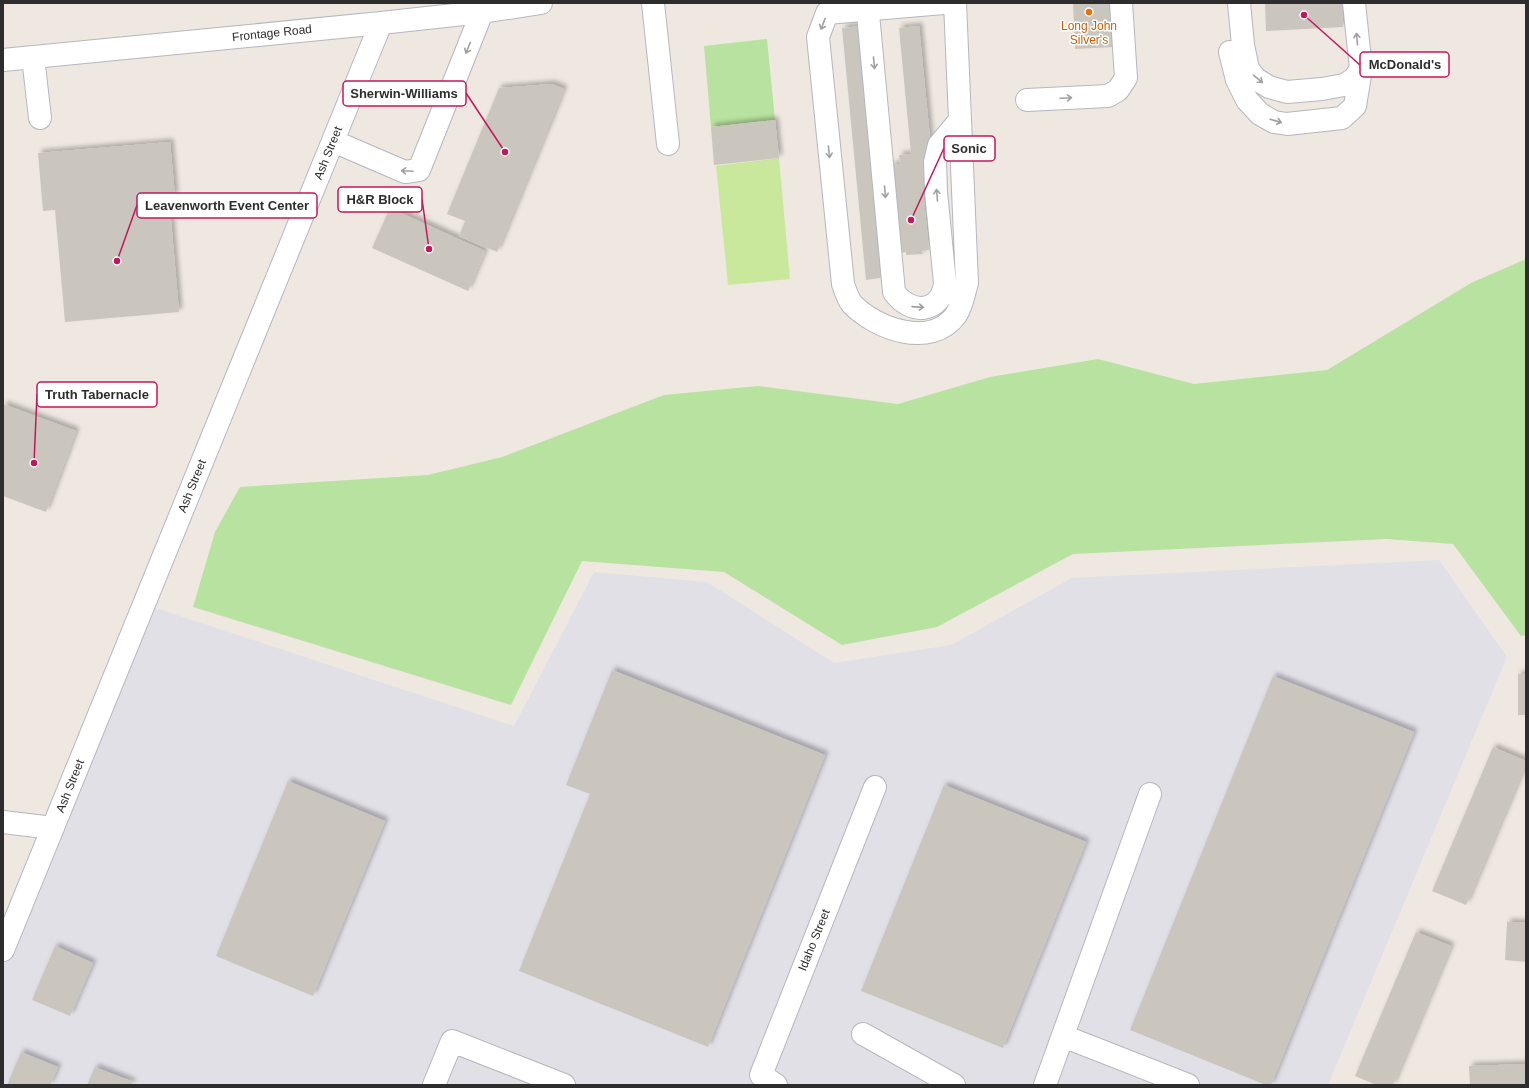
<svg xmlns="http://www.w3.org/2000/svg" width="1529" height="1088" font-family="Helvetica,sans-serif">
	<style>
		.industrial { fill: #e2e0e7 }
		.green { fill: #b8e2a0 }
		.pitch { fill: #cae89c }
		.building { fill: #cac6be; filter: url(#shadow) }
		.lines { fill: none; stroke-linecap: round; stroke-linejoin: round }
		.minor-casing { stroke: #b4b7c0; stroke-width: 24 }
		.minor { stroke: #fff; stroke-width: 22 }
		.oneway { stroke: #a0a0a0 }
		.food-dot { fill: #e8710a; stroke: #fff; stroke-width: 1.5 }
		.labels { text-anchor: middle; stroke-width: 3; stroke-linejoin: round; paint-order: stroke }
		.food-label { font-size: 12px; fill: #c56008; stroke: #fff }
		.street-label { font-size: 12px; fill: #2d2d2d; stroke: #fff }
		.leader { fill: none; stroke: #c2185b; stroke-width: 1.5 }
		.callout-dot { fill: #c2185b; stroke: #fff; stroke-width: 1.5 }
		.callout { fill: #fff; stroke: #c2185b; stroke-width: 1.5 }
		.callout-label { font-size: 13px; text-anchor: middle; font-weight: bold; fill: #2d2d2d }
	</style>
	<defs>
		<filter id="shadow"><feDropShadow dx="3.5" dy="-3.5" stdDeviation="2" flood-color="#0004"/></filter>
	</defs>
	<rect width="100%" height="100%" fill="#eee8e0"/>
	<!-- industrial -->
	<path class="industrial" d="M1439,560L1507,657L1328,1085H3V950L144,604L514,726L594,572L707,582L834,663L951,645L1072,578Z"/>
	<!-- green -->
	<path class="green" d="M767,39L775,120L711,127L704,46Z
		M1526,259V635L1521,636L1453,544L1387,539L1073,554L937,627L842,645L724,572L582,561L511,705L193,607L215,532L240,487L428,475L502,457L664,395L758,386L898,404L990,377L1098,359L1194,384L1327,370L1471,283Z"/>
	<!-- pitch -->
	<path class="pitch" d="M779,158L790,279L728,285L716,166Z"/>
	<!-- building -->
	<path class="building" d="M1073,3H1112L1114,47L1075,49Z
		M1265,3H1342L1343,27L1266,31Z
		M862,26L886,277L866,280L842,28Z
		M919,26L935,189L923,190L929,250H922L923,254L906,255V252L899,253L891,165L900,164L899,155L911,154L899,28Z
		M552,84L564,89L497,252L459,236L465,221L447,214L499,88Z
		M775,120L779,158L714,165L711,127Z
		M170,142L175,196L169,197L179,312L65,322L55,210L43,211L38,153Z
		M390,208L485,251L468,291L372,248Z
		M3,404L76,431L46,512L3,496Z
		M612,670L825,755L708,1047L519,971L590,794L566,785Z
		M1518,674H1526V715H1518Z
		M1273,676L1414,732L1271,1085H1266L1130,1030Z
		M1493,747L1526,761V763L1466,905L1432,891Z
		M288,781L385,821L313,996L216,956Z
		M944,785L1086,842L1003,1048L861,991Z
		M1507,922L1526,923V962L1505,960Z
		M1416,932L1451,946L1393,1085H1376L1355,1076Z
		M55,946L93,963L70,1016L32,1000Z
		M21,1052L58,1067L50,1085H7Z
		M1526,1064V1085H1470L1469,1066Z
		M95,1067L133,1082L131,1085H87Z"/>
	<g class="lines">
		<defs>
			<path id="minor" d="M653,3L668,144
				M867,3L894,292C910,315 941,314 945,283L936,192L935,162L939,145L960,120
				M943,3L827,13L818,37L843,284C845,290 848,299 852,304C876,329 931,349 956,315C962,306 964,293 967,283L955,3
				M1239,3L1243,45L1248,69L1256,79L1269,87L1287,92L1322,89L1344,85L1354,79L1361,69L1354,3
				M1230,52L1237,80L1247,100L1260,114L1274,122L1287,124L1342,118L1355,106L1361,69
				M33,57L40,118
				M3,60L381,23L482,12L541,3
				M1027,100L1108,96L1118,90L1126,78L1121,3
				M333,141L405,172L419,170L482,12
				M3,822L53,828
				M3,950L381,23
				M863,1034L954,1085
				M1063,1036L1188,1085
				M434,1085L452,1041L564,1085
				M776,1085L761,1075L875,787
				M1045,1085L1150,794"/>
		</defs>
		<!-- minor casing -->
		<use href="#minor" class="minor-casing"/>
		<!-- minor -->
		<use href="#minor" class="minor"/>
	</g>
	<!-- one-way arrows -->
	<defs><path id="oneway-shaft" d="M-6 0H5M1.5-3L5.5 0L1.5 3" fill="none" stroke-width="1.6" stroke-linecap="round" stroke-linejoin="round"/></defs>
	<g class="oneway">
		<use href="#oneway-shaft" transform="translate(823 24) rotate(111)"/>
		<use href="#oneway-shaft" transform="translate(1357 39) rotate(-95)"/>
		<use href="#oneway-shaft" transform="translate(468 48) rotate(112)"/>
		<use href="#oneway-shaft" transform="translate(874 63) rotate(85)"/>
		<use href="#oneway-shaft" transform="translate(1258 79) rotate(40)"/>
		<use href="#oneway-shaft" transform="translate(1066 98) rotate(-3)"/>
		<use href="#oneway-shaft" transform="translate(1276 121) rotate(16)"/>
		<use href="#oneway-shaft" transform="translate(829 152) rotate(84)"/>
		<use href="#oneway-shaft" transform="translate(407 171) rotate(-177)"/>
		<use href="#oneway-shaft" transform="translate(885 192) rotate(85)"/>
		<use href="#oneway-shaft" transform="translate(937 195) rotate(-95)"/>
		<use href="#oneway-shaft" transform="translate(918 307) rotate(4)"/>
	</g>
	<!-- markers -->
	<circle class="food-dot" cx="1089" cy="12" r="4"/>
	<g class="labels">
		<!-- food labels -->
		<g class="food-label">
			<text x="1089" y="30">Long John<tspan x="1089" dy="14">Silver's</tspan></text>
		</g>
		<!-- street labels -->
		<g class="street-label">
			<text transform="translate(272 33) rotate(-6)" y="4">Frontage Road</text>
			<text transform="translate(328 153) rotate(-68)" y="4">Ash Street</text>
			<text transform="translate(192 486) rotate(-68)" y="4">Ash Street</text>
			<text transform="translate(70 786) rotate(-68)" y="4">Ash Street</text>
			<text transform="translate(814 940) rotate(-68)" y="4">Idaho Street</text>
		</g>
	</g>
	<!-- callouts -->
	<path class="leader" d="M1304 15L1360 65M505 152L466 93M911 220L944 148M429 249L422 199M117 261L137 205M34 463L37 394"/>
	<g class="callout-dot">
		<circle cx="1304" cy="15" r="4"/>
		<circle cx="505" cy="152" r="4"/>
		<circle cx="911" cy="220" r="4"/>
		<circle cx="429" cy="249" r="4"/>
		<circle cx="117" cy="261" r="4"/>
		<circle cx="34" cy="463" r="4"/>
	</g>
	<g class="callout">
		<rect x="1360" y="52" width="89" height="25" rx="4"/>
		<rect x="343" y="81" width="123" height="25" rx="4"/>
		<rect x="944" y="136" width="51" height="25" rx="4"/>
		<rect x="338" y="187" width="84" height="25" rx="4"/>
		<rect x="137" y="193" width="180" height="25" rx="4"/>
		<rect x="37" y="382" width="120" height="25" rx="4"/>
	</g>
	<g class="callout-label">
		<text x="1405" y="69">McDonald's</text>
		<text x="404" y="98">Sherwin-Williams</text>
		<text x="969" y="153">Sonic</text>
		<text x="380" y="204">H&amp;R Block</text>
		<text x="227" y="210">Leavenworth Event Center</text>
		<text x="97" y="399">Truth Tabernacle</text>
	</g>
	<!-- border -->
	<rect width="1529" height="1088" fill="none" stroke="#2d2d2d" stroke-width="8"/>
</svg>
